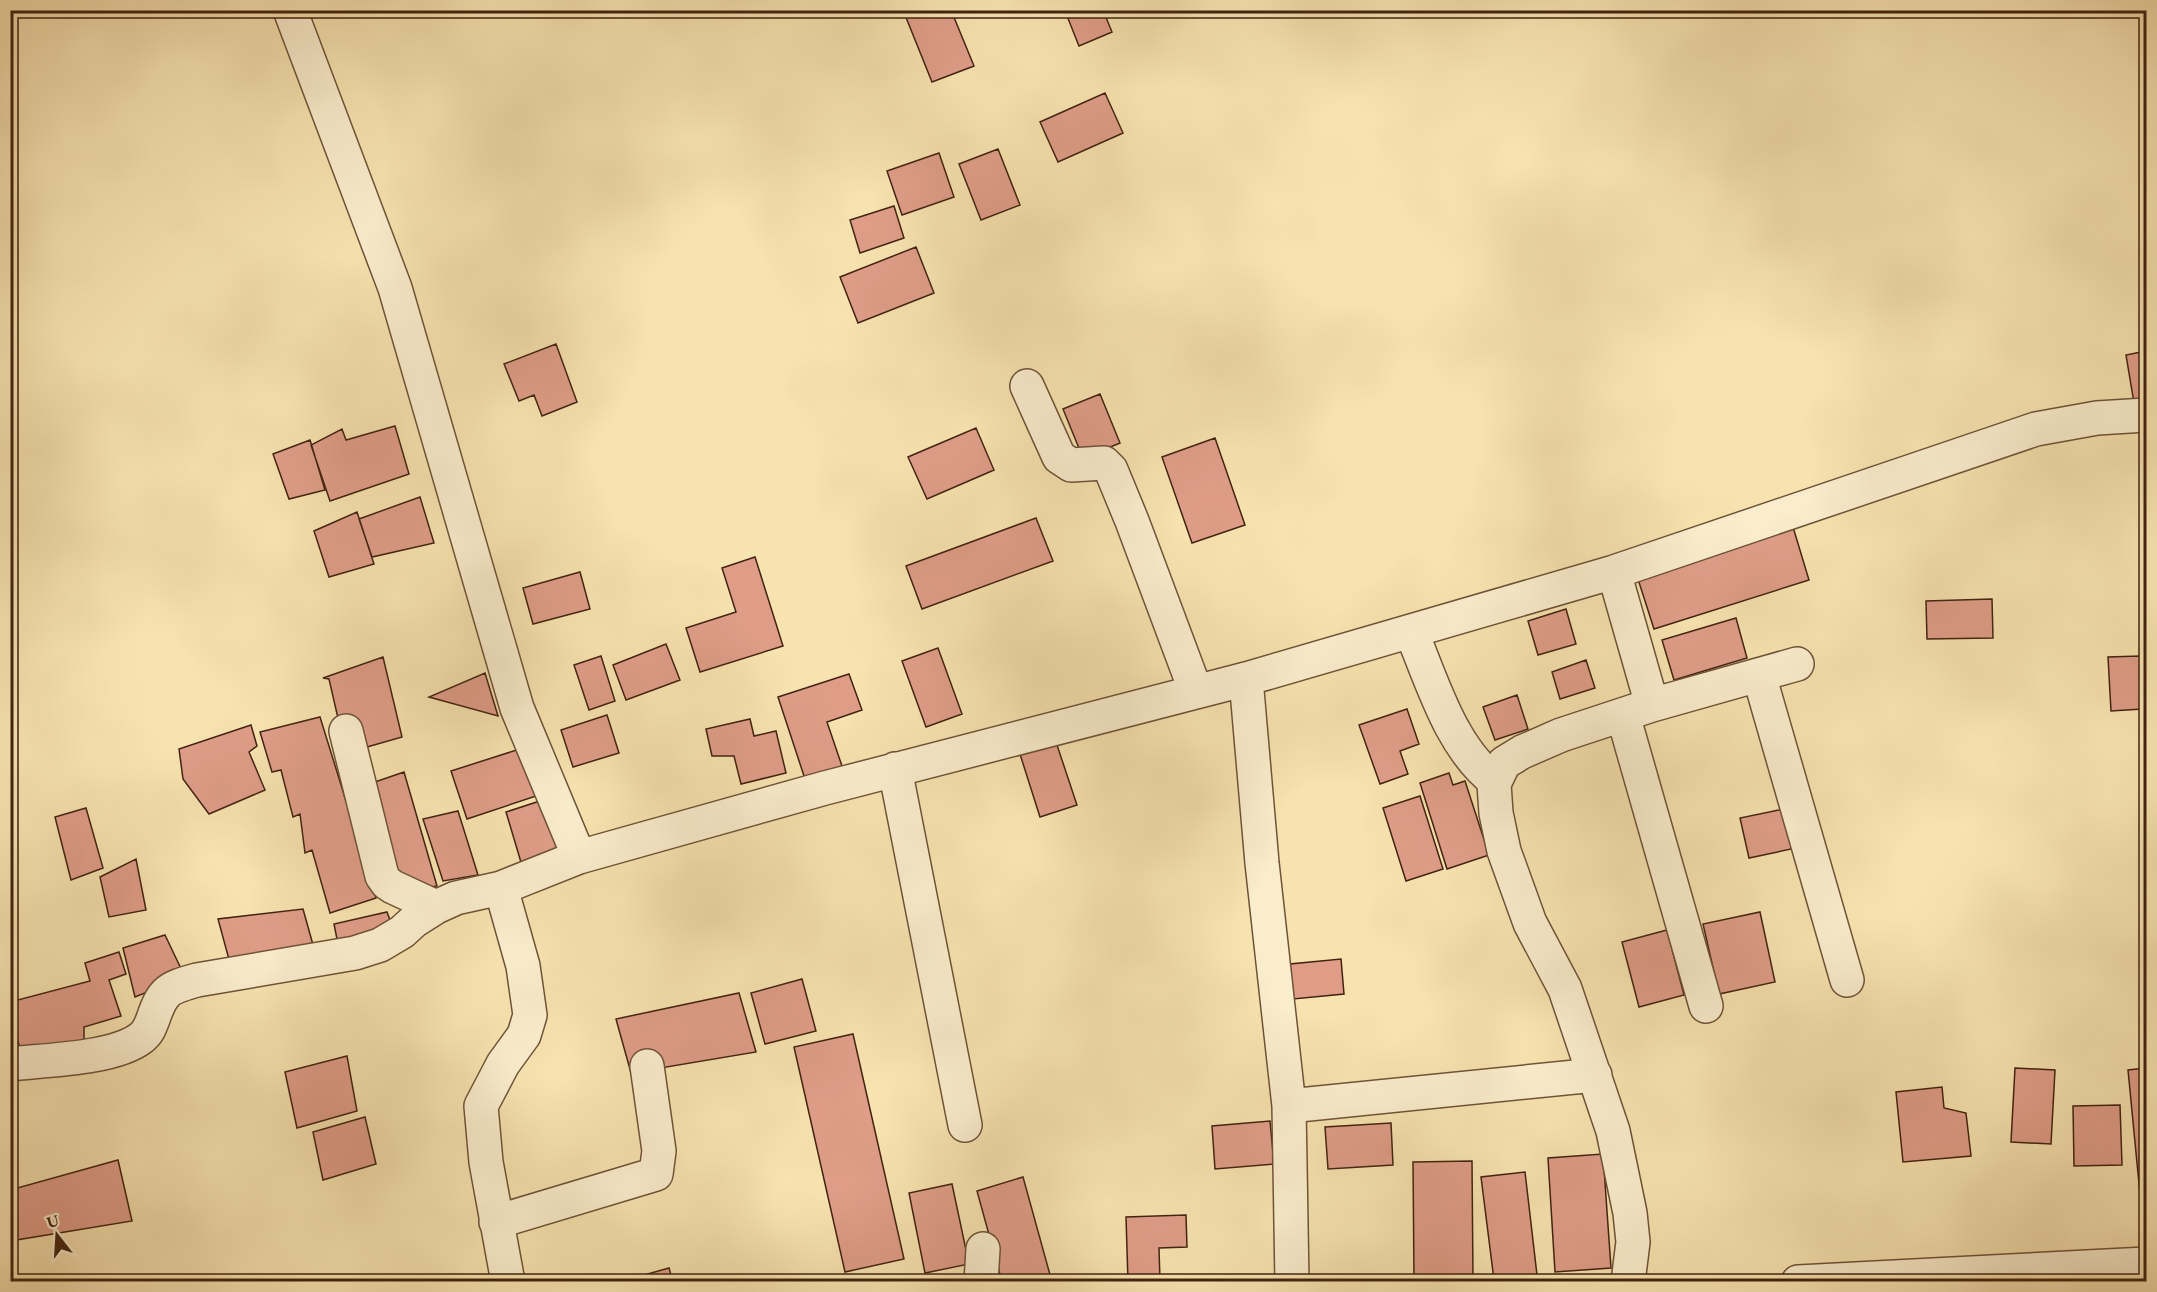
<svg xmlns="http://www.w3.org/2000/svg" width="2157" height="1292" font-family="'EB Garamond',serif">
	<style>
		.building { fill: #df9d88; stroke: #422310; stroke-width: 1.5 }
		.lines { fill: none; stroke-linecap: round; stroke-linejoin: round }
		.minor-casing { stroke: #6f5338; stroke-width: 36 }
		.minor { stroke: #faedcc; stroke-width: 33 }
	</style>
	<rect width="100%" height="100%" fill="#f7e3b0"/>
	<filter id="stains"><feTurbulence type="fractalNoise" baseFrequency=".00333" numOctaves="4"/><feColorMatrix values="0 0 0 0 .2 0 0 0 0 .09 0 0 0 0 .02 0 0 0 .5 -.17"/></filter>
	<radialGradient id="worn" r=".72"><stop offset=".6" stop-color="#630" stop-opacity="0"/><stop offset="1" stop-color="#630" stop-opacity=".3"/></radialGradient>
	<!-- building -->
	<path class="building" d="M903,10H951L974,66L932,82Z
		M1080,10H1103L1112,32L1079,46L1067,16Z
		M1105,93L1123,133L1058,162L1040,122Z
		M998,149L1020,205L981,220L959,164Z
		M939,153L954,197L902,215L887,171Z
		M894,206L904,238L860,253L850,220Z
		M916,247L934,293L858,323L840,277Z
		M556,344L577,402L542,416L534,395L519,401L504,364Z
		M2146,351V401L2134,403L2126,355Z
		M1100,394L1120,443L1083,458L1063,409Z
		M395,426L409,474L330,501L311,445L342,429L346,440Z
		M976,428L994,470L927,499L908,457Z
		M1215,438L1245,525L1192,543L1162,457Z
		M310,440L325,490L289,499L273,454Z
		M420,497L434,543L372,557L359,519Z
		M357,512L374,564L329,577L314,531Z
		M1036,518L1053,561L922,609L906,566Z
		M1793,527L1809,580L1654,629L1637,576Z
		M755,557L783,646L700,672L686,628L736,612L722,568Z
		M580,572L590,609L533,624L523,588Z
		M1992,599L1993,638L1927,639L1926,601Z
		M1566,609L1576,644L1538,655L1528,621Z
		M1736,618L1747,658L1674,680L1662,640Z
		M666,644L680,680L626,700L613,665Z
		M938,648L962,714L926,727L902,661Z
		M601,656L615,701L589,710L574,665Z
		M2140,656L2142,709L2111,711L2108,657Z
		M383,657L402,737L346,753L329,679L323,678Z
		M1586,660L1595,688L1560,699L1552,672Z
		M485,673L498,716L429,697Z
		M849,674L862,710L827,722L843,769L806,782L778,697Z
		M1517,695L1528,729L1495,740L1483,707Z
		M1407,709L1419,744L1400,751L1408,774L1380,784L1359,725Z
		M607,715L619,753L573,767L561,730Z
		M320,717L376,898L330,913L312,850L305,853L300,814L293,817L281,770L272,772L260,732Z
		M750,719L754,736L776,731L786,773L741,784L734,756H712L706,729Z
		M251,725L257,746L249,752L265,790L209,814L183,779L179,749Z
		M1055,739L1077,805L1040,817L1019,751Z
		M526,747L539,795L467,819L451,771Z
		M404,772L437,886L403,892L372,783Z
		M1449,773L1453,785L1465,781L1489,855L1447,869L1420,783Z
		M1420,796L1443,869L1406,881L1383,808Z
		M546,799L565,855L523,869L506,812Z
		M86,808L103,868L71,880L55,817Z
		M1788,808L1796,848L1749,858L1740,818Z
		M458,811L478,875L443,881L423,819Z
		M136,859L146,910L109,917L100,877Z
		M303,909L315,952L231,967L218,919Z
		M387,912L396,936L339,949L334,924Z
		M1760,912L1775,982L1719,994L1703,924Z
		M1667,930L1684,995L1639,1007L1622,942Z
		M165,935L185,977L135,997L123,948Z
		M119,952L126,974L109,980L121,1016L84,1027V1049L23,1056L10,1019V1002L90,981L85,963Z
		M1341,959L1344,994L1293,999L1290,964Z
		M802,979L816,1031L765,1044L751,993Z
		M739,993L756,1052L631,1073L616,1019Z
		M853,1034L904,1259L845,1272L794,1047Z
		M347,1056L357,1111L297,1128L285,1072Z
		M2015,1068L2055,1070L2051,1144L2011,1142Z
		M2146,1068V1193L2140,1194L2128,1070Z
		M1942,1087L1944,1108L1966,1113L1971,1156L1903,1162L1896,1092Z
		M2120,1105L2122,1165L2074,1166L2073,1106Z
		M365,1117L376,1164L323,1180L313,1132Z
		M1270,1121L1274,1164L1215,1169L1212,1126Z
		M1391,1123L1393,1165L1328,1169L1325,1127Z
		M1603,1154L1611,1268L1555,1272L1548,1158Z
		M118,1160L132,1221L10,1241V1190Z
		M1472,1161L1473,1280H1414L1413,1162Z
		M1525,1172L1537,1275L1494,1280L1481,1177Z
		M1023,1177L1052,1282H1002L977,1191Z
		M952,1184L969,1264L925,1273L909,1193Z
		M1186,1215L1187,1247L1159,1248L1160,1281L1128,1282L1126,1217Z
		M669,1268L673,1282H619Z
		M745,1275L746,1282H720Z"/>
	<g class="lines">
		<defs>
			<path id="minor" d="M290,10L395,288L517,708L579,857L825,788L1246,679L1614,572L2036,429L2097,418L2146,415
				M1027,386L1059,457L1071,465L1104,463L1111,470L1132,521L1196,692
				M1614,572L1652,705
				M1411,631C1432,681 1451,748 1495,781
				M1759,675L1847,980
				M1246,679L1262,863L1289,1106L1292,1282
				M1623,715L1706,1006
				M346,731L382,876L387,883L393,887L436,907
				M895,769L965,1125
				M501,888L523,966L530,1015L524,1035L503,1064L481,1106L486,1162L508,1282
				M10,1064C45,1060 114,1059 141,1038C148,1033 150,1027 153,1019C163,990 168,988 197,980L355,953L380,945L402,932L414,921L436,907L456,898L501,888L579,857
				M1289,1106L1595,1075
				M496,1222L656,1174L659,1151L647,1066
				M981,1282L983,1249
				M1628,1282L1633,1242L1630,1213L1613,1131L1565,989L1530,923L1504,851L1496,813L1494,784L1504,763L1522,752L1561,735L1652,705L1797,664
				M1798,1282L2146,1264"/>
		</defs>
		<!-- minor casing -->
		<use href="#minor" class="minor-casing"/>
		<!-- minor -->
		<use href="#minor" class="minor"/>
	</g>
	<!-- margin -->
	<rect width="2157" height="1292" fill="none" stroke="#f7e3b0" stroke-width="36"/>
	<rect x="12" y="12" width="2133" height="1268" fill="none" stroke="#422310" stroke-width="3"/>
	<rect x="18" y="18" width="2121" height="1256" fill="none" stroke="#422310" stroke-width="1.5"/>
	<!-- north arrow -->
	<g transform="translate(57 1235) rotate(343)" stroke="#faedcc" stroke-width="4.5" paint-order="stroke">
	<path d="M0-4.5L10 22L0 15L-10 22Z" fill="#422310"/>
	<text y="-9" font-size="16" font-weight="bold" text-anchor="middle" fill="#422310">U</text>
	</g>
	<rect width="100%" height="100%" filter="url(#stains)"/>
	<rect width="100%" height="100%" fill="url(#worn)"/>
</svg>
